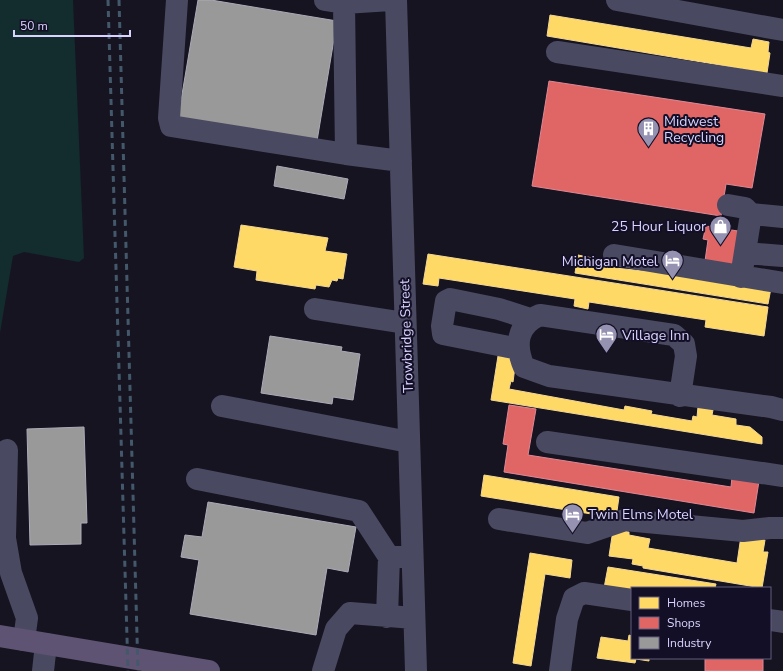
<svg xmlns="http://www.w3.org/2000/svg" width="783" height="671" font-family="'Nunito Sans',sans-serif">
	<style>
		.green { fill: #132c2d }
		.homes { fill: #ffd966; stroke: #f4d894 }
		.shops { fill: #e06666; stroke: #de8794 }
		.industry { fill: #999; stroke: #acabb8 }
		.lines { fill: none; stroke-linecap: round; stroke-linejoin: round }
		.minor { stroke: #4a4962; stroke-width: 22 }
		.major { stroke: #5e5373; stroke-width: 22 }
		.rail { stroke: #43596b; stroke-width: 3; stroke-dasharray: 6 5; stroke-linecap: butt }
		.labels { text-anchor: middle; stroke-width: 4; stroke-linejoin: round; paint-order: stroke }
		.poi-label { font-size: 14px; fill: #d9d4ff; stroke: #130f26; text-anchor: start }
		.street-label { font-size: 14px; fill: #d9d4ff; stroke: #130f26 }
	</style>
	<rect width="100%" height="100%" fill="#161421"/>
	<!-- green -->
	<path class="green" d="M0,0H73L84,258L79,262L24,252L13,256L0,333Z"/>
	<!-- homes -->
	<path class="homes" d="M550,15L751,48L753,39L769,42L768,52L770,53L767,73L547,36Z
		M241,225L328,238L325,251L347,254L343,279L338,278L337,281L332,280L329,287L316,285L315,289L256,280L257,271L234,267Z
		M428,254L768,307L764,336L705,327L706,320L589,302L588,309L574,306L575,299L439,278L438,286L423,284Z
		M578,255L616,263L615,268L643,271V268L771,288L768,304L575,273Z
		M498,356L516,359L513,382L511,381L509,389L624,410L625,406L652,411L651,414L692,421L693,416L697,417L698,407L713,410L712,415L736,419V425L750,427L762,437V444L491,400Z
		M484,475L619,497L616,518L481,496Z
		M613,530L629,532V535L650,539L648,548L737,563L741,536L765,540L763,552H768L762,588L643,568V566L632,564L633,559L609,556Z
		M530,553L572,560L570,578L545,574L531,666L513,663Z
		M608,567L716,584L715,588H632V592L604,588Z
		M629,635L632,636V658H649V661L636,659L635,663L597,658L601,637L628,641Z"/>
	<!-- shops -->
	<path class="shops" d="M549,81L765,114L752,188L726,184L721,216L532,186Z
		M706,226L738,231V266L705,261L708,240L703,239Z
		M509,405L536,409L528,455L731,487L732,477L759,481L754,513L504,472L508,445L503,444Z
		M705,658H763V671H705Z"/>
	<!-- industry -->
	<path class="industry" d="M198,0H211L337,21L316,147L177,124Z
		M277,166L348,179L344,199L274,186Z
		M270,336L342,347L341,351L360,354L353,400L333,397L332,404L261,393Z
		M84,427L87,523H81V544L30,545L27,429Z
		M208,502L356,527L348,572L327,568L316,635L190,614L199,560L181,557L185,535L202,537Z"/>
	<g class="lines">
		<!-- minor -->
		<path class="minor" d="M177,0L169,118L171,126L346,154
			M325,0L344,3L346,154L401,161
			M345,0L344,3L391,0
			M396,0L416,671
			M617,0L783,30
			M557,52L783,86
			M728,205L745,208L751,214L783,217
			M745,253L783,256
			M614,255L783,283
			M741,277L751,214
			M315,309L405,323
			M519,349L443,334L442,326L446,301L450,299L499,309L530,319
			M680,396L686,356L684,344L674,335L540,315C516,325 515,346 524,367L549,376L771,407L783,410
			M222,406L409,442
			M547,442L783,476
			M7,450L5,538L11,573L27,618L24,640
			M197,479L359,511L389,557
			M499,519L587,533L625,520L743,531L770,528H783
			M387,617L389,557H403
			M770,620L783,622
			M43,671L46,644
			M323,671L336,629L350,613L414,618
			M560,671L567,619L574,598L584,593L632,600"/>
		<!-- major -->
		<path class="major" d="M0,636L209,671"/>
		<!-- rail -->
		<path class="rail" d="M108,0L128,671
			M119,0L138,671"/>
	</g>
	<!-- icons -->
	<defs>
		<symbol id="building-pin" viewBox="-11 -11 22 30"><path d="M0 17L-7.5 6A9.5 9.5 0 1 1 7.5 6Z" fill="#9591b1" stroke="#130f26"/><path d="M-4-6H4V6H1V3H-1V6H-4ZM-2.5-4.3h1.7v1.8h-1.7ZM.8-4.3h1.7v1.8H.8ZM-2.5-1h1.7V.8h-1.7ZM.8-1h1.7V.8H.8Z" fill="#fff"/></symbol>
		<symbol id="shop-pin" viewBox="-11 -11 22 30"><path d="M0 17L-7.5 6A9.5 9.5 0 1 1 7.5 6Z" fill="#9591b1" stroke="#130f26"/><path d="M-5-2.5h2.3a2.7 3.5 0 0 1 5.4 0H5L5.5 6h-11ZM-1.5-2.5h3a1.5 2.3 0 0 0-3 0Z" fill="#fff"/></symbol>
		<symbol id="hotel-pin" viewBox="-11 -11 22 30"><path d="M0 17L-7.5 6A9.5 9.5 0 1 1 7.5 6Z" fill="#9591b1" stroke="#130f26"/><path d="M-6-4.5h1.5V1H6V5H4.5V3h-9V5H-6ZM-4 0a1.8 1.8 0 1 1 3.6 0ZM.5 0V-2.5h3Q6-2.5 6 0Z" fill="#fff"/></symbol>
	</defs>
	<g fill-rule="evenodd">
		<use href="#building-pin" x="636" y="116" width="25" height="34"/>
		<use href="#shop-pin" x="708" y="214" width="25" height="34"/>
		<use href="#hotel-pin" x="660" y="248" width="25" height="34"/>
		<use href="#hotel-pin" x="594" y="322" width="25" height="34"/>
		<use href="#hotel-pin" x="560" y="502" width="25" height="34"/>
	</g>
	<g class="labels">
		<!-- poi labels -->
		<g class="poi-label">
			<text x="664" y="126">Midwest<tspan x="664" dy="16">Recycling</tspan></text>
			<text x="706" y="231" text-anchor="end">25 Hour Liquor</text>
			<text x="658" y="266" text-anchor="end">Michigan Motel</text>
			<text x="622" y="340">Village Inn</text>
			<text x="588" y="519">Twin Elms Motel</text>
		</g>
		<!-- street labels -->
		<g class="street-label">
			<text transform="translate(406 336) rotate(-92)" y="5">Trowbridge Street</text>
		</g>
	</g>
	<!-- legend -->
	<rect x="631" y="587" width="140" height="72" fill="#130f26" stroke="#625e7d"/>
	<rect x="639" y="597" width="20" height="12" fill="#ffd966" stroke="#625e7d"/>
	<text x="667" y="607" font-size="12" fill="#d9d4ff">Homes</text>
	<rect x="639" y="617" width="20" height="12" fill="#e06666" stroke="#625e7d"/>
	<text x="667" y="627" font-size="12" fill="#d9d4ff">Shops</text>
	<rect x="639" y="637" width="20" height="12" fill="#999999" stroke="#625e7d"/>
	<text x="667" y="647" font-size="12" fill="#d9d4ff">Industry</text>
	<!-- scale -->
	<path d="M14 30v6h116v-6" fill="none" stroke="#d9d4ff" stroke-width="2"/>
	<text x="20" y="30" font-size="12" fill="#d9d4ff" stroke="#130f26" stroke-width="3" paint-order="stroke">50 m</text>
</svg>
